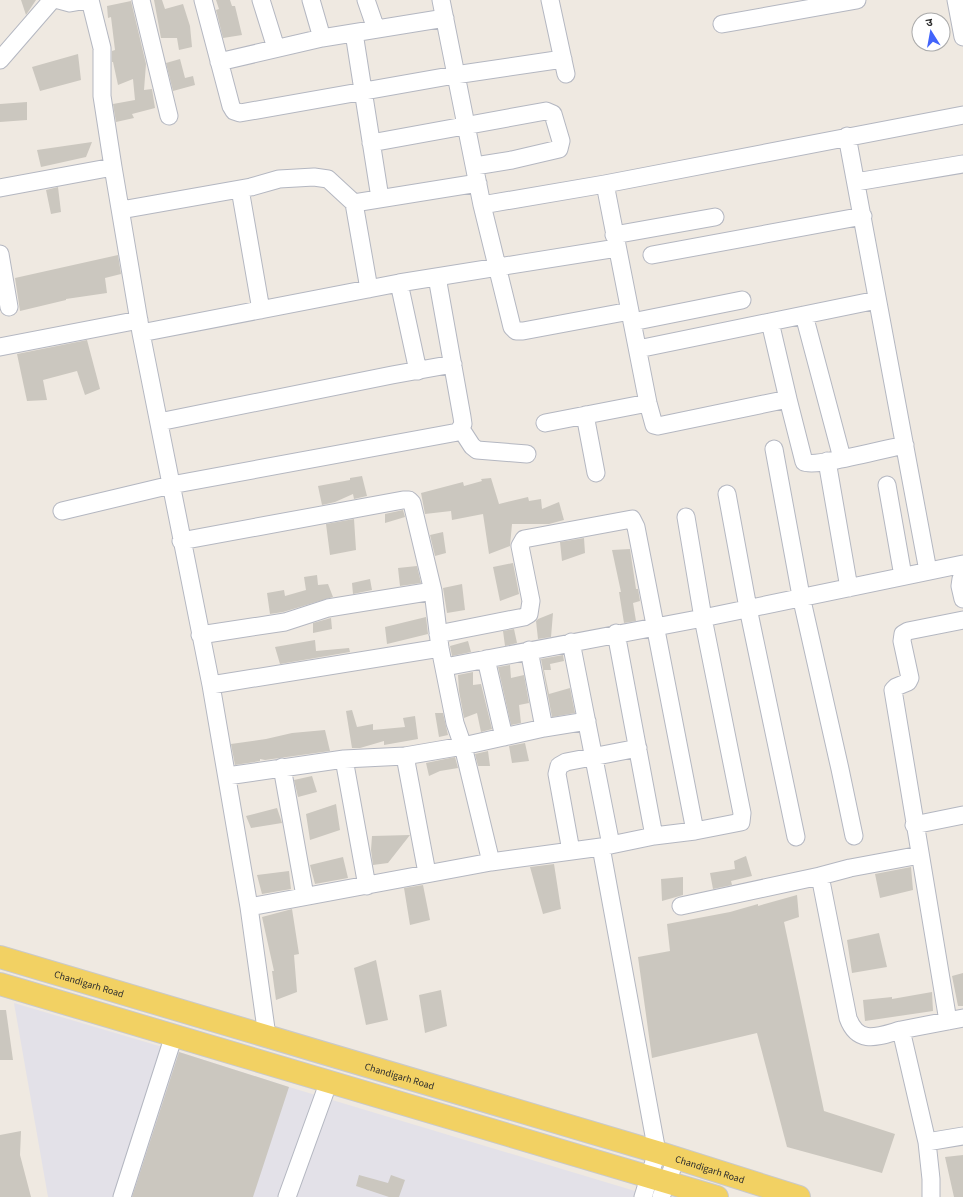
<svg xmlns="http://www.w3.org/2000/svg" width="963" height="1197" font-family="'Source Sans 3','Noto Sans Devanagari',sans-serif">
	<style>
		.industrial { fill: #e3e1e8 }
		.building { fill: #cbc7bf }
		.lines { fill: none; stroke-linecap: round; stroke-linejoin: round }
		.minor-casing { stroke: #b4b7c1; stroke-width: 19 }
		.major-casing { stroke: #c9c9c9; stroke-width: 24 }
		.minor { stroke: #fff; stroke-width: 17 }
		.major { stroke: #f2d163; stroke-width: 22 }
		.labels { text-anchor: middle; stroke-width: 4; stroke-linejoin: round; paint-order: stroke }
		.street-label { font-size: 10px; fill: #2e2e2e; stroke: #fff }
	</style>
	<rect width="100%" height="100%" fill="#efe9e1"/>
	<!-- industrial -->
	<path class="industrial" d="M14,1003L176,1051L289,1087L655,1197H48Z"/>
	<!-- building -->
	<path class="building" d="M21,0H36L26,15Z
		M154,0H162L165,9L183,4L190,26L192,47L179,50L177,38H161Z
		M216,0H230L232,6H235L242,35L223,38L216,10L219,9Z
		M131,1L146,64L144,90L152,89L155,108L132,114L134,118L116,122L113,104L135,100L133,79L118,85L113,62H112V51L115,50L111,17L108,18L107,6Z
		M78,54L81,80L40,91L32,67Z
		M180,59L185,78L193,76L195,85L173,91L166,63Z
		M27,102V120L0,122V104Z
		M92,142L86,157L41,167L37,150Z
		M58,187L61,212L51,214L46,190Z
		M118,255L121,274L105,278L107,293L66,299V300L20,311L15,278Z
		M87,340L100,389L85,395L77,371L43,380L47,400L27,401L17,354Z
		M362,476L367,496L354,499L353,494L335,502L322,505L318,486L350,480V478Z
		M491,478L499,504L528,497L529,501L541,499L542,509L559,502L564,520L549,524H512L510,546L489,554L483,514L452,520L451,511L425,514L421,493L463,482L464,486L482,481L481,479Z
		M403,510L405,517L385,523V514Z
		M354,519L356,550L330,555L326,524Z
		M443,532L446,553L435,556L430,535Z
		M584,538L585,553L562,561L560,542Z
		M630,549L636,589H638L640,601L633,603L636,621L624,623L619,592H621L612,550Z
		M513,563L519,594L500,601L493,567Z
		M417,566L421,583L400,586L398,568Z
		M317,575L318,585L328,584L333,597L283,612L270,614L267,593L284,590L285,596L306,590L304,577Z
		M370,579L372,590L353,594L352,583Z
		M462,584L465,610L447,613L443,588Z
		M553,613L551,637L538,639L536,621L538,619Z
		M426,617L428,634L387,644L385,627Z
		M331,618L332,629L313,633V623Z
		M514,629L517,643L505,646L503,631Z
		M315,640L316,651L349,648L350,652L280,664L275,647Z
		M468,641L471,652L452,656L450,646Z
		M563,655L564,661L550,664L551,670H544L549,694L570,688L575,713L552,717L541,659Z
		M510,665L511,678L524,675L529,703L519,705L521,723L511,725L498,667Z
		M473,672V685L481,684L492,729L481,732L477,713L464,718L459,691L458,675Z
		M352,710L357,727L373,724V730L405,727L403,718L415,716L418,739L384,745V741L360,748H352L346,711Z
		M435,713H443L448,735L439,737Z
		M325,730L330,751L265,760L260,759V761L235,765L231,744L266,739L292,733Z
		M525,743L529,761L512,763L509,746Z
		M488,751L490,766H478L475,754Z
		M455,757L458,768L440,771L429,776L426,763Z
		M312,776L317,792L298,797L294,780Z
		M336,804L340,830L310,840L306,814Z
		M277,808L282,823L251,828L246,816Z
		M410,835L388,863L373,865L371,850L372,836Z
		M746,856L752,876L731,881L732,885L713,889L710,873L735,869L734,861Z
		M343,857L348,878L315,884L310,865Z
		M554,864L561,909L543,914L530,867Z
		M911,867L913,890L880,898L875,874Z
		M289,871L291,889L262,894L257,875Z
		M683,877V895L662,901L661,879Z
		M423,885L430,920L410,925L404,888Z
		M797,895L799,917L784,922L824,1111L895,1134L882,1173L787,1147L757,1033L652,1058L638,957L670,951L667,924L730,912L758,904V906Z
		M292,909L299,954L294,955L297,992L276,1000L272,971H274L262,917Z
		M879,933L887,967L852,973L847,940Z
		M376,960L388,1020L366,1025L354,968Z
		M963,973V1006H958L952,976Z
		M441,990L447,1026L425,1033L419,995Z
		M932,992L933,1011L865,1021L863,1000L892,997V999Z
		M0,1010H6L13,1060H0Z
		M179,1052L289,1087L253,1197H132Z
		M21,1131L20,1155L31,1197H0V1135Z
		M963,1155V1197H954L945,1157Z
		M359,1175L388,1183L391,1175L405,1180L399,1197H389L356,1186Z"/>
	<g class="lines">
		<defs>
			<path id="minor" d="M59,0L70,3L87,0
				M90,0L102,48V96L113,167
				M141,0L169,116
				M203,0L231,106L234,111L240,113L455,75L563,59
				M261,0L276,48
				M311,0L322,38
				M366,0L376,29
				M441,0L482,205L512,327L516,331H523L630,311
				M550,0L566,74
				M956,0L963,37
				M722,24L857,0
				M354,33L380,198
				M0,60L52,0
				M219,62L322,38L445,18
				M847,136L928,571
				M371,143L546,111L553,114L561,141L559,149L512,160L475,166
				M856,182L963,164
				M605,184L648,403L654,425L658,426L788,399L804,462C815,468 888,448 905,445
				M0,188L113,167L141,333L211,685L249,907L267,1036
				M240,189L261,310
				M482,205L605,184L963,115
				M121,210L251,187L279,179L314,177L328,179L354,203
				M614,235L715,217
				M0,254L9,307
				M652,255L863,216
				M399,283L418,371
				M369,289L354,203L478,183
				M804,315L842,458
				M632,322L742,300
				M770,322L788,399
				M141,333L399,283L617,248
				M0,347L139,320
				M638,349L877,300
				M585,415L596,473
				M159,422L392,375L453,364
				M545,423L648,403
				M461,429L472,446L477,450L527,454
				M774,449L801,596L840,769L854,836
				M827,461L849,588
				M887,485L903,576
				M727,494L748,608L796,837
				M62,511L171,485L458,432L463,424L462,417L437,277
				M181,541L403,500H409L412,503L433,591L440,648L455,723L463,746L491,862
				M963,577L961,579L960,586L963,599
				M616,633L654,836
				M438,634L524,617L529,614L531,601L520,546L524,539L632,519L636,527L695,831
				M200,635L285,622L328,608L433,591
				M571,642L611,845
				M529,650L544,728
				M486,659L504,737
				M445,667L703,618L963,564
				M211,685L440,648
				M405,756L427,873
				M344,759L367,886
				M282,767L305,896
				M227,776L344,759L405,756L463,746L544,728L587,721
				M914,825L963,815
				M601,847L657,1152L643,1197
				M571,851L557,774L559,766L566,762L638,748
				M820,876L850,868L920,855
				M681,906L820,876L848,1018C858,1046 879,1036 901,1030
				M249,907L491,862L601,847L654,836L695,831L741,822L742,813L703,618L686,517
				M948,1021L893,690L896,687L908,682L910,678L902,641L903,634L908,631L963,620
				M927,1142L963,1136
				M122,1197L174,1035
				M287,1197L329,1081
				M661,1197L676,1159
				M931,1197V1179L927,1142L901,1030L963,1018"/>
			<g id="major">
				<path id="s1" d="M0,957L657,1152L799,1197"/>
				<path d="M0,984L717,1197"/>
			</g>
		</defs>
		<!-- minor casing -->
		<use href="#minor" class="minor-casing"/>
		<!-- major casing -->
		<use href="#major" class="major-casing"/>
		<!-- minor -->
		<use href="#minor" class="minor"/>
		<!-- major -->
		<use href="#major" class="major"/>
	</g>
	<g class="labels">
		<!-- street labels -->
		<g class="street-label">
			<text dy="4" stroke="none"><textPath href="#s1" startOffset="93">Chandigarh Road</textPath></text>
			<text dy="4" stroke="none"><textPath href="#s1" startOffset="417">Chandigarh Road</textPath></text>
			<text dy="4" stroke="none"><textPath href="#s1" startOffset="741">Chandigarh Road</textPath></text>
		</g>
	</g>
	<!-- north arrow -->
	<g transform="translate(931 32) rotate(349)"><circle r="19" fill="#ffffff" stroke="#ababab"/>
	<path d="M0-3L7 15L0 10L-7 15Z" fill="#4264fb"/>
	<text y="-6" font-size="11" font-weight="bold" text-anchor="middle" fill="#2e2e2e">उ</text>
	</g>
</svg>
